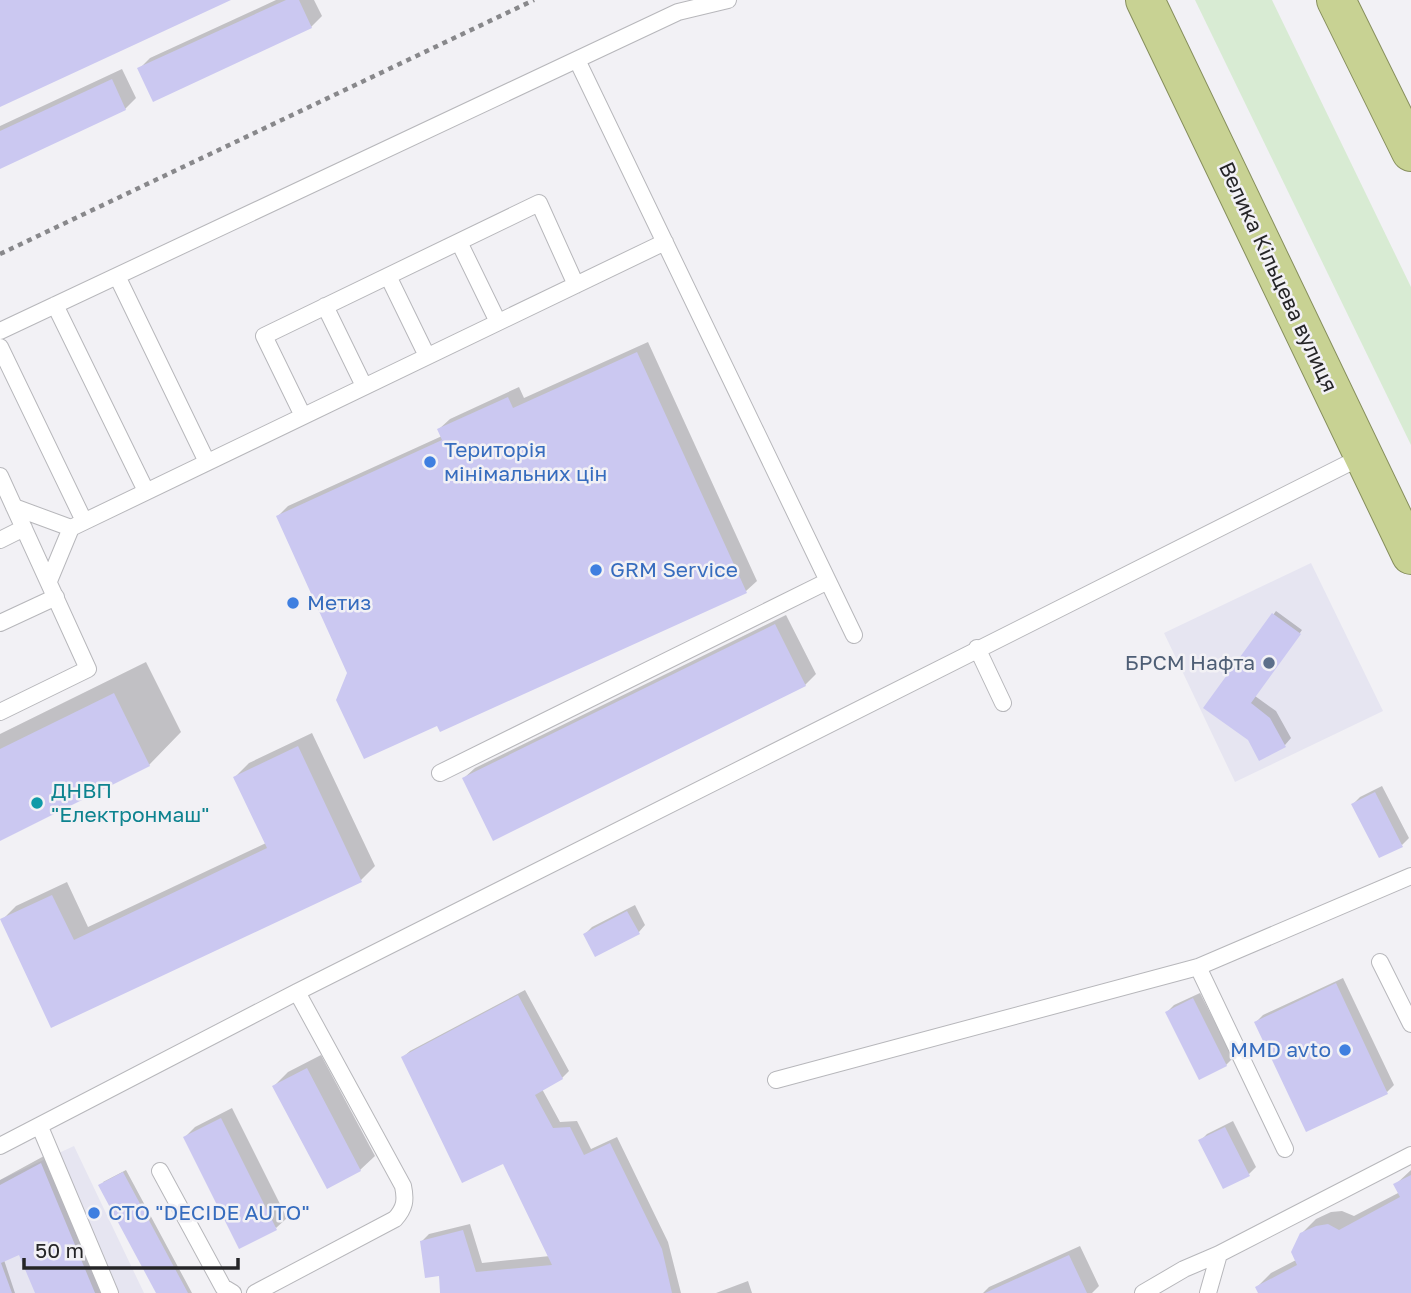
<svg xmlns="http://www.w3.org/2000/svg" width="1411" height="1293" font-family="'Golos Text',sans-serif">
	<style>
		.built { fill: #e6e5f1 }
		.green { fill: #d8ebd3 }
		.shadow { fill: #0003 }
		.building { fill: #cbc8f1 }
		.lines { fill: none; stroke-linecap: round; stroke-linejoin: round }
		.service-casing { stroke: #b7b7bb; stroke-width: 18 }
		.trunk-casing { stroke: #868e5c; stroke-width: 40 }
		.path { stroke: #88888b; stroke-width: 4.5; stroke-dasharray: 5 5; stroke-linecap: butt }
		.service { stroke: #fff; stroke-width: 16 }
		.trunk { stroke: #c8d293; stroke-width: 38 }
		.shop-dot { fill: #3f7fe0; stroke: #f2f1f5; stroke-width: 2.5 }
		.service-dot { fill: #5c6f8a; stroke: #f2f1f5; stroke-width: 2.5 }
		.culture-dot { fill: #0f9aa8; stroke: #f2f1f5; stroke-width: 2.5 }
		.labels { text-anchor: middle; stroke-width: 5; stroke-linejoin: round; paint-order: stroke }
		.street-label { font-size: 21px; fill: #252527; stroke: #f2f1f5 }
		.shop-label { font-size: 21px; fill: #366cbe; stroke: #f2f1f5; text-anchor: start }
		.service-label { font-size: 21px; fill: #4e5e75; stroke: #f2f1f5; text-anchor: end }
		.culture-label { font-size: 21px; fill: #0d838f; stroke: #f2f1f5; text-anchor: start }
	</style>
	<rect width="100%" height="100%" fill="#f2f1f5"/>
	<!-- built -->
	<path class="built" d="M1311,563L1383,711L1235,782L1164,633Z
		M74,1146L144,1293H0V1180Z"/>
	<!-- green -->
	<path class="green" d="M1195,0H1272L1411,287V445Z"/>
	<!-- shadow -->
	<path class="shadow" d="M276,0H314L322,16L311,27L139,69L150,58Z
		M122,69L136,98L125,109L0,167V126Z
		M648,342L757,581L746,591L438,723L349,672L278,516L288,506L442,436L439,429L450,419L519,387L524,398Z
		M1276,611L1302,630L1255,696L1276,711L1291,738L1285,745L1249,738L1205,708Z
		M786,615L816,674L805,685L464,778L475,768Z
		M146,662L181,732L149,765L0,839V734Z
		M312,733L375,866L361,880L52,1026L2,920L16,906L67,882L88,927L266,843L235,777L249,763Z
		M1382,786L1409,838L1402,845L1353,804L1360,797Z
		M635,905L645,925L639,932L585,934L592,927Z
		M1343,978L1394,1085L1387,1092L1256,1022L1263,1015Z
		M525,990L569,1071L562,1078L542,1089L560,1122L577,1121L591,1149L617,1137L668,1242L681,1293H442L440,1275L422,1241L429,1234L470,1224L482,1263L550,1256L504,1161L403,1057L410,1051Z
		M1200,993L1233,1058L1226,1065L1167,1012L1174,1005Z
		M321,1055L375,1156L360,1170L328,1187L274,1086L288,1072Z
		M232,1108L287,1218L276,1228L185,1137L195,1127Z
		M1233,1121L1256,1167L1249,1174L1224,1187L1200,1141L1207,1134Z
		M55,1150L115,1293H37L20,1253L4,1260L15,1293H0V1180Z
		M126,1170L192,1293H158L103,1182Z
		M1411,1170V1293H1260L1257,1287L1271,1273L1296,1260L1301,1234L1316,1219L1331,1212L1342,1211L1354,1216L1400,1192L1396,1184Z
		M1080,1246L1099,1286L1092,1293H983L989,1287Z
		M748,1281L752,1293H716Z"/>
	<!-- building -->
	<path class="building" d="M0,0H231L0,107Z
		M286,0H299L312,28L153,102L137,68Z
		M112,79L126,110L0,169V131Z
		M637,352L747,593L440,732L437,726L364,759L336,700L347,673L276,516L442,440L437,429L508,397L513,408Z
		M1272,613L1301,634L1251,703L1270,718L1286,747L1259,761L1248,740L1203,708Z
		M775,624L806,686L493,841L462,778Z
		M114,693L150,766L0,841V749Z
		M298,746L362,882L51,1028L0,919L52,895L74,940L267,848L233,777Z
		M1375,792L1403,847L1379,858L1351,804Z
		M627,911L640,934L595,957L583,934Z
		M1336,983L1388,1094L1306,1132L1254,1022Z
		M518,995L563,1079L535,1095L553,1128L570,1127L584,1155L610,1143L662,1249L672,1293H440L439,1276L425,1278L420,1241L463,1230L476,1272L552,1265L503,1164L462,1183L401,1057Z
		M1193,998L1227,1066L1199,1080L1165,1012Z
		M307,1068L361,1171L327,1189L272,1086Z
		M221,1118L277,1230L239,1249L183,1137Z
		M1225,1127L1250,1176L1223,1189L1198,1140Z
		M41,1163L95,1293H35L19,1255L1,1263L12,1293H0V1185Z
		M123,1172L188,1293H156L98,1185Z
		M1411,1175V1293H1258L1255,1287L1297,1265L1291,1252L1300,1233L1316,1226L1328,1224L1339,1230L1400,1197L1393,1184Z
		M1069,1255L1087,1293H985Z"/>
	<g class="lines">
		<defs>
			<path id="service" d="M577,60L854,635
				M459,242L498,322
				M117,276L207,462
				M388,276L427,356
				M55,305L146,491
				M325,306L364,386
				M0,331L678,12L728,0
				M0,347L84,521
				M303,416L264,336L539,203L576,285
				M0,476L88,669L0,712
				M14,507L71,528
				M0,540L24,528
				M49,581L71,528L665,242
				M0,623L56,597
				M977,648L1003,703
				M440,773L828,581
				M1380,962L1411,1024
				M1198,967L1285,1149
				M776,1080L1198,967L1411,876
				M40,1127L110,1293
				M0,1146L297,992L1363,456
				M160,1171L223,1287L233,1293
				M255,1293L395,1219C405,1208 406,1200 403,1186L297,992
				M1143,1293L1184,1269L1219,1254L1411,1155
				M1208,1293L1219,1254"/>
			<path id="trunk" d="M1145,0L1411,555
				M1336,0L1411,152"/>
		</defs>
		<!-- service casing -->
		<use href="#service" class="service-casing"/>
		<!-- trunk casing -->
		<use href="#trunk" class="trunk-casing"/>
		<!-- path -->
		<path class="path" d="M0,254L534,0"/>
		<!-- service -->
		<use href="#service" class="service"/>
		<!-- trunk -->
		<use href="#trunk" class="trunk"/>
	</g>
	<!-- markers -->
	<g class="shop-dot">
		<circle cx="430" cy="462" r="7"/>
		<circle cx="596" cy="570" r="7"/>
		<circle cx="293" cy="603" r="7"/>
		<circle cx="1345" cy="1050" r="7"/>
		<circle cx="94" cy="1213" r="7"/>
	</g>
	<circle class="service-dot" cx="1269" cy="663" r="7"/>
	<circle class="culture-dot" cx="37" cy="803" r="7"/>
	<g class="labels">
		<!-- street labels -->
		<g class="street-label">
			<text transform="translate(1278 277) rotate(65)" y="7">Велика Кільцева вулиця</text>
		</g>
		<!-- shop labels -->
		<g class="shop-label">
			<text x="444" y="457">Територія<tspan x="444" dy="24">мінімальних цін</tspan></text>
			<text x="610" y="577">GRM Service</text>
			<text x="307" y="610">Метиз</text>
			<text x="1331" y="1057" text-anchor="end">MMD avto</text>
			<text x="108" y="1220">СТО "DECIDE AUTO"</text>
		</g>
		<!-- service labels -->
		<g class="service-label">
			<text x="1255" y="670">БРСМ Нафта</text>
		</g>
		<!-- culture labels -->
		<g class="culture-label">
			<text x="51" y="798">ДНВП<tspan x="51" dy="24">"Електронмаш"</tspan></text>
		</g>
	</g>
	<!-- scale -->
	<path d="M24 1258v10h214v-10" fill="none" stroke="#252527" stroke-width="3.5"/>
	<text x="35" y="1258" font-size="21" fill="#252527" stroke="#f2f1f5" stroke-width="5" paint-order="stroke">50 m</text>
</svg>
